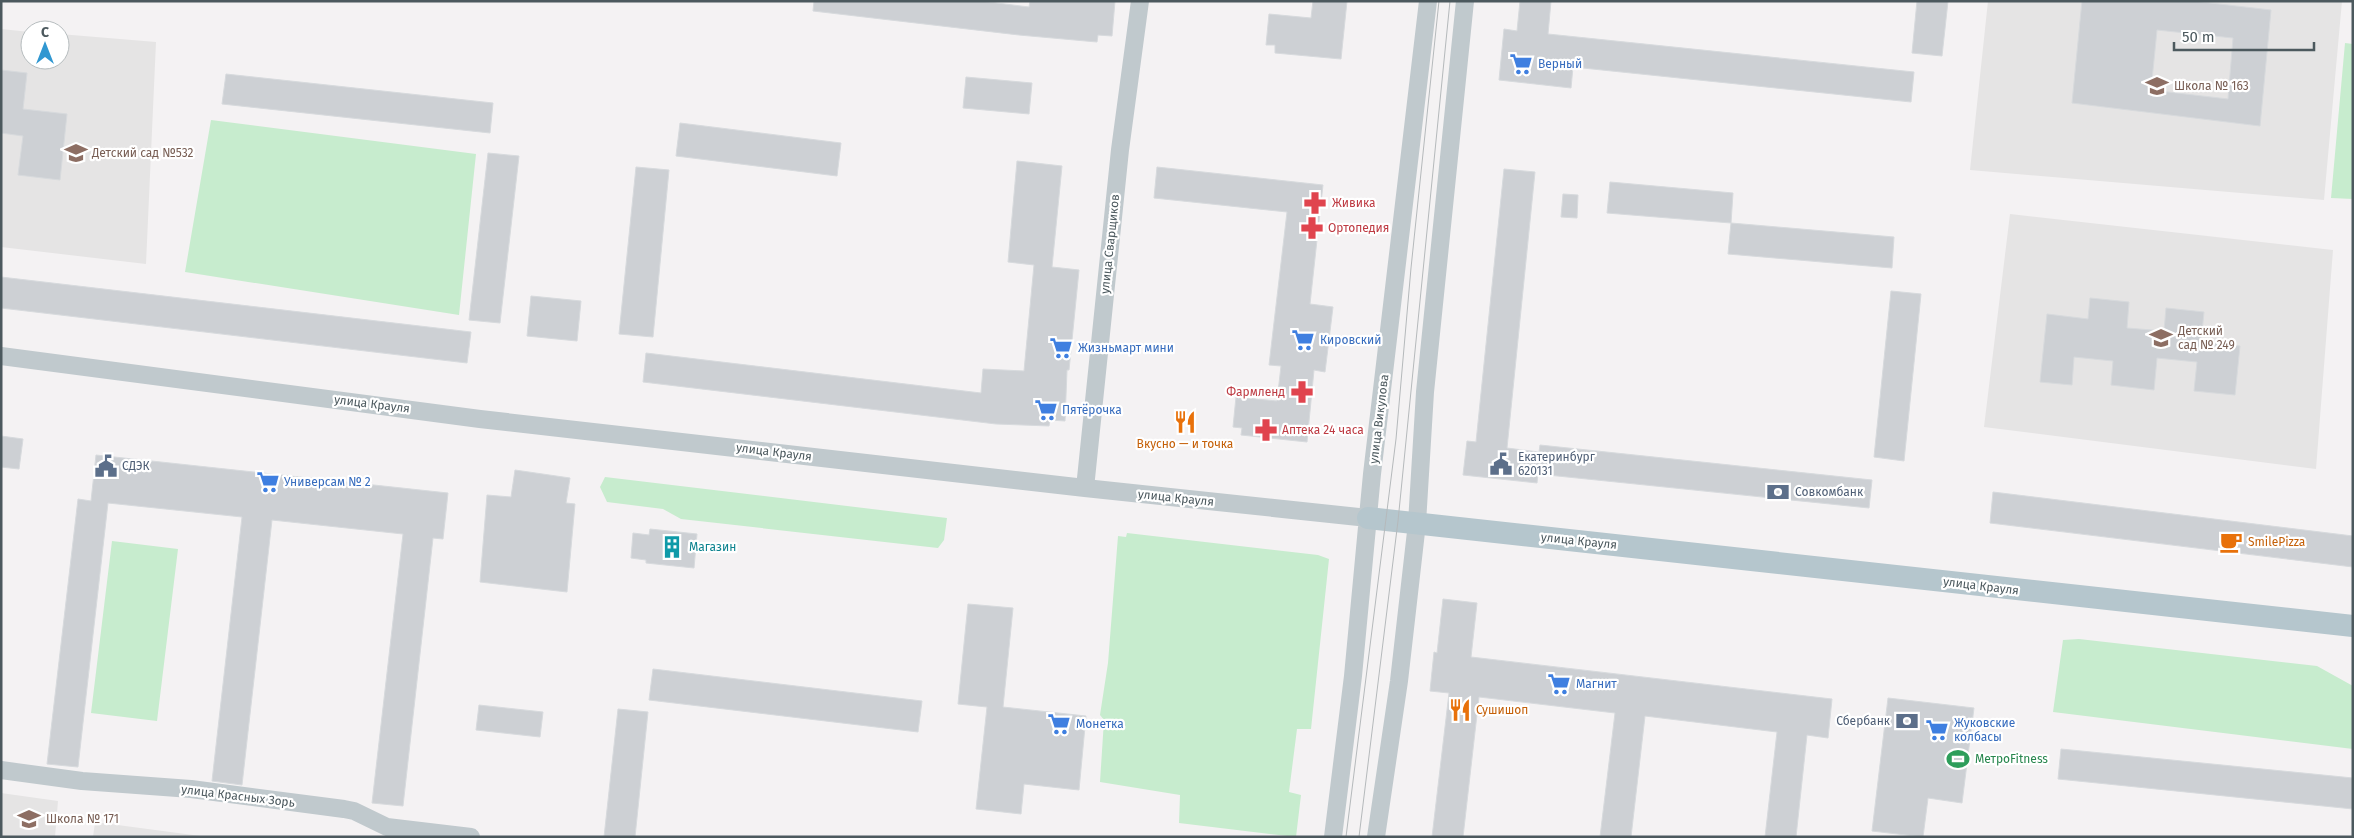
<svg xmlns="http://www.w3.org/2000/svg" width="2354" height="838" font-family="'Fira Sans',sans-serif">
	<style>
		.education { fill: #e5e4e4 }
		.green { fill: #c7ecce }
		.building { fill: #cdd0d4; stroke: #d7dadd; fill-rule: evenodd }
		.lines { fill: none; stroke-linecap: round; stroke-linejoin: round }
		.minor { stroke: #c0c9cd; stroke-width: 18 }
		.major { stroke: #b5c6cd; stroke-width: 22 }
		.tram { stroke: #b5b9bb; stroke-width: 1 }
		.labels { text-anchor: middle; stroke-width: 4.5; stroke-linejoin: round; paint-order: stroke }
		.shop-label { font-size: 12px; fill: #366cbe; stroke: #fff; text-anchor: start }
		.education-label { font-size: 12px; fill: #785e54; stroke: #fff; text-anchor: start }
		.health-label { font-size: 12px; fill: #be3a42; stroke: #fff; text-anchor: start }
		.street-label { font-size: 12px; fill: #4c595e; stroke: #fff }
		.food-label { font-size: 12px; fill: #c56008; stroke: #fff; text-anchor: start }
		.service-label { font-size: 12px; fill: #4e5e75; stroke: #fff; text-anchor: start }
		.culture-label { font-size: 12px; fill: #0d838f; stroke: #fff; text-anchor: start }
		.leisure-label { font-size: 12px; fill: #27864d; stroke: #fff; text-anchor: start }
	</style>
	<rect width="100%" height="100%" fill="#f4f2f3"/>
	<!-- education -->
	<path class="education" d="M1988,1H2342L2324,200L1970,170Z
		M1,29L30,32V60H60V34L156,42L146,264L1,247Z
		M2010,214L2333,250L2316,469L1984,427Z
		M1,793L58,801L55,837H1Z
		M95,822L208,837H93Z"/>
	<!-- green -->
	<path class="green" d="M2345,43L2353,44V199L2331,198Z
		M211,120L476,154L459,315L185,272Z
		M605,477L947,518L944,540L938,548L681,519L663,509L607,502L600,487Z
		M1127,533L1318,555L1329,559L1311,729H1297L1289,792L1301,795L1296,837L1179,823L1180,795L1100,782L1104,720L1100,715L1108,663L1118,536L1126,537Z
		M112,541L178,549L157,721L91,713Z
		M2079,639L2317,666L2353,686V749L2053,712L2063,640Z"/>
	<!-- building -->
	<path class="building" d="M814,1H981L1029,7L1030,1H1115L1112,36L1098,35L1097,42L1019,35L813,11Z
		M1313,1H1347L1341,59L1275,53V45H1266L1269,14L1311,18Z
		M1520,1H1551L1548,34L1914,72L1911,102L1573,67L1571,88L1499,80L1504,29L1517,31Z
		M1917,1H1948L1942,56L1912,53Z
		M2082,1H2193L2271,10L2260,126L2072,103ZM2157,30L2233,38L2228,99L2151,90Z
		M1,70L27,73L23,109L67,114L60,180L18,175L23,136L1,133Z
		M226,74L493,103L490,133L222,104Z
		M966,77L1032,83L1029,114L963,108Z
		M680,123L841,143L837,176L676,156Z
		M488,153L519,156L500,323L469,320Z
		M1017,161L1062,166L1052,267L1079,270L1069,370H1067L1065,421L1050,420L1049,426L996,424L643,382L646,353L981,393L983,369L1024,371L1034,265L1008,262Z
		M636,167L669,170L653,337L619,334Z
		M1157,167L1323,185L1310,304L1333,307L1325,372L1314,370L1307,442L1241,435L1242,428L1233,427L1236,397L1277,401L1281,366L1269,365L1287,212L1154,198Z
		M1504,169L1535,172L1507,448L1539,452L1540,445L1872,480L1869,508L1538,474L1537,483L1463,475L1467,441L1476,442Z
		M1610,182L1733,193L1731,223L1607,213Z
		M1563,194L1578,195L1577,218L1561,217Z
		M1731,223L1894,237L1892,268L1728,254Z
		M1,277L471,332L467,363L1,308Z
		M1891,291L1921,294L1904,461L1874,457Z
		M531,296L581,301L577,341L527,336Z
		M2090,298L2129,302L2127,328L2164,331L2166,308L2204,312L2201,342L2240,346L2235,395L2194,391L2197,362L2157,358L2154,390L2111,385L2113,361L2074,357L2072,385L2040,382L2047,314L2088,319Z
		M1,436L23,439L19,469L1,467Z
		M96,455L448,493L443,539L433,538L403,806L372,803L403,534L272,520L242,785L212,781L242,517L108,503L78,767L47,764L78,499L91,501Z
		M515,470L570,478L566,503L575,504L567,592L480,582L487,495L511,497Z
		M1993,492L2353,536V567L1990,523Z
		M650,529L697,534L694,568L646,563V560L631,558L633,533L649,535Z
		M1443,599L1477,603L1471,657L1832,699L1828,738L1807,735L1796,837H1765L1777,732L1645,716L1631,837H1600L1615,713L1479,697L1463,837H1432L1449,693L1430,691L1434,652L1437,653Z
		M968,604L1013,608L1003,707L1086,716L1079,790L1024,784L1021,814L976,809L987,707L958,704Z
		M653,669L922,701L918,732L649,700Z
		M1888,698L1974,708L1962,803L1928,798L1923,837L1872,831Z
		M479,705L543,712L540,737L476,730Z
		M618,709L648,712L635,837H604Z
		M2061,749L2353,778V809L2058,779Z"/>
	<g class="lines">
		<!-- minor -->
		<path class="minor" d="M1,356L480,419L1085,488L1368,518
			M1085,488L1120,150L1140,1
			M1,770L82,781L191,789L344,809L354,811L387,827L471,837
			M1333,837L1353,676L1372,474L1428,1
			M1376,837L1399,681L1417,523L1425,392L1465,1"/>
		<!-- major -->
		<path class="major" d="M1368,518L2353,626"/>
		<!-- tram -->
		<path class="tram" d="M1346,837L1396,439L1411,268L1439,1
			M1359,837L1398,521L1450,1"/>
	</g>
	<!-- icons -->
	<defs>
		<symbol id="supermarket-bare" viewBox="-9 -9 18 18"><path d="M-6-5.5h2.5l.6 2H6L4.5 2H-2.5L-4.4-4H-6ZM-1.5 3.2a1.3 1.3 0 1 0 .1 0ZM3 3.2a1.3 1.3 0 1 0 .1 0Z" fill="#3f7fe0" stroke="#fff" stroke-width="2.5" paint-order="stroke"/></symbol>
		<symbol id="school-bare" viewBox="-9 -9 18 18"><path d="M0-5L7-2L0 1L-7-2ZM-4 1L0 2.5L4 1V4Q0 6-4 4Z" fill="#8d6e63" stroke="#fff" stroke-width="2.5" paint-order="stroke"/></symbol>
		<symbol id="pharmacy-bare" viewBox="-9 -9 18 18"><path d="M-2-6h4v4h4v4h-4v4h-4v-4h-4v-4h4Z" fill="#e0444e" stroke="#fff" stroke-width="2.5" paint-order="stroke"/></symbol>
		<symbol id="restaurant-bare" viewBox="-9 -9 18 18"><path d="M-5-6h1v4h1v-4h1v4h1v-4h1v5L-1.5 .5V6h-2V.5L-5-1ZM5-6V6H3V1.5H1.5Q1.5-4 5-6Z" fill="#e8710a" stroke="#fff" stroke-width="2.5" paint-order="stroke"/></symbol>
		<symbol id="civic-bare" viewBox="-9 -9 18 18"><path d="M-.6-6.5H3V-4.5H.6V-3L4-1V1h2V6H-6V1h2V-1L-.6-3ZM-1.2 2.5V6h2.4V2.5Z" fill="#5c6f8a" stroke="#fff" stroke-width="2.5" paint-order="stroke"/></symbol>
		<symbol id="bank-bare" viewBox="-9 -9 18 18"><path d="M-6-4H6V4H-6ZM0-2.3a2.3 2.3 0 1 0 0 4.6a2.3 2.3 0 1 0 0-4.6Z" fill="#5c6f8a" stroke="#fff" stroke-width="2.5" paint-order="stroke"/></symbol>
		<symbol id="cafe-bare" viewBox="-9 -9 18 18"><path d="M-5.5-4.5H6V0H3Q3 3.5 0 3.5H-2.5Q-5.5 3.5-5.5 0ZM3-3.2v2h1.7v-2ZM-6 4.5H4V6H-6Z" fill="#e8710a" stroke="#fff" stroke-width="2.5" paint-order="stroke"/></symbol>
		<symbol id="building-bare" viewBox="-9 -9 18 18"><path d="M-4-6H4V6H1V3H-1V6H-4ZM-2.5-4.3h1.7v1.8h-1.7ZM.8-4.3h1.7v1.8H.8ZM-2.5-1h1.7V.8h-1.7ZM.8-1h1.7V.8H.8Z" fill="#0f9aa8" stroke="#fff" stroke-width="2.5" paint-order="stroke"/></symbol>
		<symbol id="stadium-bare" viewBox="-9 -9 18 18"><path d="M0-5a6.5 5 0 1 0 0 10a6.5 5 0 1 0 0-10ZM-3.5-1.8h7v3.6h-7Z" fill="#2e9e5b" stroke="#fff" stroke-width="2.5" paint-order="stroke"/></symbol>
	</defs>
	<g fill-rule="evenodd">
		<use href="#supermarket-bare" x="1505" y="48" width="32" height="32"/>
		<use href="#school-bare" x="2141" y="70" width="32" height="32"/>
		<use href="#school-bare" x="60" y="137" width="32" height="32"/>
		<use href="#pharmacy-bare" x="1299" y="187" width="32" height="32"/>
		<use href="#pharmacy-bare" x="1296" y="212" width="32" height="32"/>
		<use href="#school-bare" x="2145" y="322" width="32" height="32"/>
		<use href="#supermarket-bare" x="1287" y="324" width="32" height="32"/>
		<use href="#supermarket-bare" x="1045" y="332" width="32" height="32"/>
		<use href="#pharmacy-bare" x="1286" y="376" width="32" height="32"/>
		<use href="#supermarket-bare" x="1030" y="394" width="32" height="32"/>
		<use href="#restaurant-bare" x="1169" y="406" width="32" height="32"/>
		<use href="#pharmacy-bare" x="1250" y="414" width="32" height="32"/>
		<use href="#civic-bare" x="1485" y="448" width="32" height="32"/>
		<use href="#civic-bare" x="90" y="450" width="32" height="32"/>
		<use href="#supermarket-bare" x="252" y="466" width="32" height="32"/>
		<use href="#bank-bare" x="1762" y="476" width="32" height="32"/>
		<use href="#cafe-bare" x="2215" y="526" width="32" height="32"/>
		<use href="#building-bare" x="656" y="531" width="32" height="32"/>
		<use href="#supermarket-bare" x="1543" y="668" width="32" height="32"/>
		<use href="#restaurant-bare" x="1444" y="694" width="32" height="32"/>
		<use href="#bank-bare" x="1891" y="705" width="32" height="32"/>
		<use href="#supermarket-bare" x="1043" y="708" width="32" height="32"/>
		<use href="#supermarket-bare" x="1921" y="714" width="32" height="32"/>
		<use href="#stadium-bare" x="1942" y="743" width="32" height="32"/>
		<use href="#school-bare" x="13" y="803" width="32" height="32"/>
	</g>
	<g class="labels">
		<!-- shop labels -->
		<g class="shop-label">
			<text x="1538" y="68">Верный</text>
			<text x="1320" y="344">Кировский</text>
			<text x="1078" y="352">Жизньмарт мини</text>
			<text x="1062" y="414">Пятёрочка</text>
			<text x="284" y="486">Универсам № 2</text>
			<text x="1576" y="688">Магнит</text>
			<text x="1954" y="727">Жуковские<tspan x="1954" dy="14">колбасы</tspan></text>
			<text x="1076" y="728">Монетка</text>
		</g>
		<!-- education labels -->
		<g class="education-label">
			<text x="2174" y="90">Школа № 163</text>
			<text x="92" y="157">Детский сад №532</text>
			<text x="2178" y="335">Детский<tspan x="2178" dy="14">сад № 249</tspan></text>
			<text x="46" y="823">Школа № 171</text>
		</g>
		<!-- health labels -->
		<g class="health-label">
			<text x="1332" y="207">Живика</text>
			<text x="1328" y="232">Ортопедия</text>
			<text x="1285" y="396" text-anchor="end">Фармленд</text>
			<text x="1282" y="434">Аптека 24 часа</text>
		</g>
		<!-- street labels -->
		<g class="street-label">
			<text transform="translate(1110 244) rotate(-84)" y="4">улица Сварщиков</text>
			<text transform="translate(372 404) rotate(7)" y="4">улица Крауля</text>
			<text transform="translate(1379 419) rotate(-83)" y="4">улица Викулова</text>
			<text transform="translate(774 452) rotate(7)" y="4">улица Крауля</text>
			<text transform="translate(1176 498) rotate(6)" y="4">улица Крауля</text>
			<text transform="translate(1579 541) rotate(6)" y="4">улица Крауля</text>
			<text transform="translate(1981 586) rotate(7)" y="4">улица Крауля</text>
			<text transform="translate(238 796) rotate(7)" y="4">улица Красных Зорь</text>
		</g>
		<!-- food labels -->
		<g class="food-label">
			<text x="1185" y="448" text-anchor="middle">Вкусно — и точка</text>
			<text x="2248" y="546">SmilePizza</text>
			<text x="1476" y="714">Сушишоп</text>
		</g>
		<!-- service labels -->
		<g class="service-label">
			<text x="1518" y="461">Екатеринбург<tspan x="1518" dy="14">620131</tspan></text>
			<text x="122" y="470">СДЭК</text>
			<text x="1795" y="496">Совкомбанк</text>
			<text x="1890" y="725" text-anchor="end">Сбербанк</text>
		</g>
		<!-- culture labels -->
		<g class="culture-label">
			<text x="689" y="551">Магазин</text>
		</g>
		<!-- leisure labels -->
		<g class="leisure-label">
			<text x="1975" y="763">МетроFitness</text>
		</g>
	</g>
	<!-- border -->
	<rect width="2354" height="838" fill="none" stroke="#4c595e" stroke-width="5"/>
	<!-- north arrow -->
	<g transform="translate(45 45)"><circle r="24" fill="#ffffff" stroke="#b7bdbf"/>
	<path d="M0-4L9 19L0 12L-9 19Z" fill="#3097d1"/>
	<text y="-8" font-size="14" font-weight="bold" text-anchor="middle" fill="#4c595e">С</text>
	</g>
	<!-- scale -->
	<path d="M2174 42v8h140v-8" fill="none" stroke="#4c595e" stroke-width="2.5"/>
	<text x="2182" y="42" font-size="15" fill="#4c595e" stroke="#ffffff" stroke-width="4" paint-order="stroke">50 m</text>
</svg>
